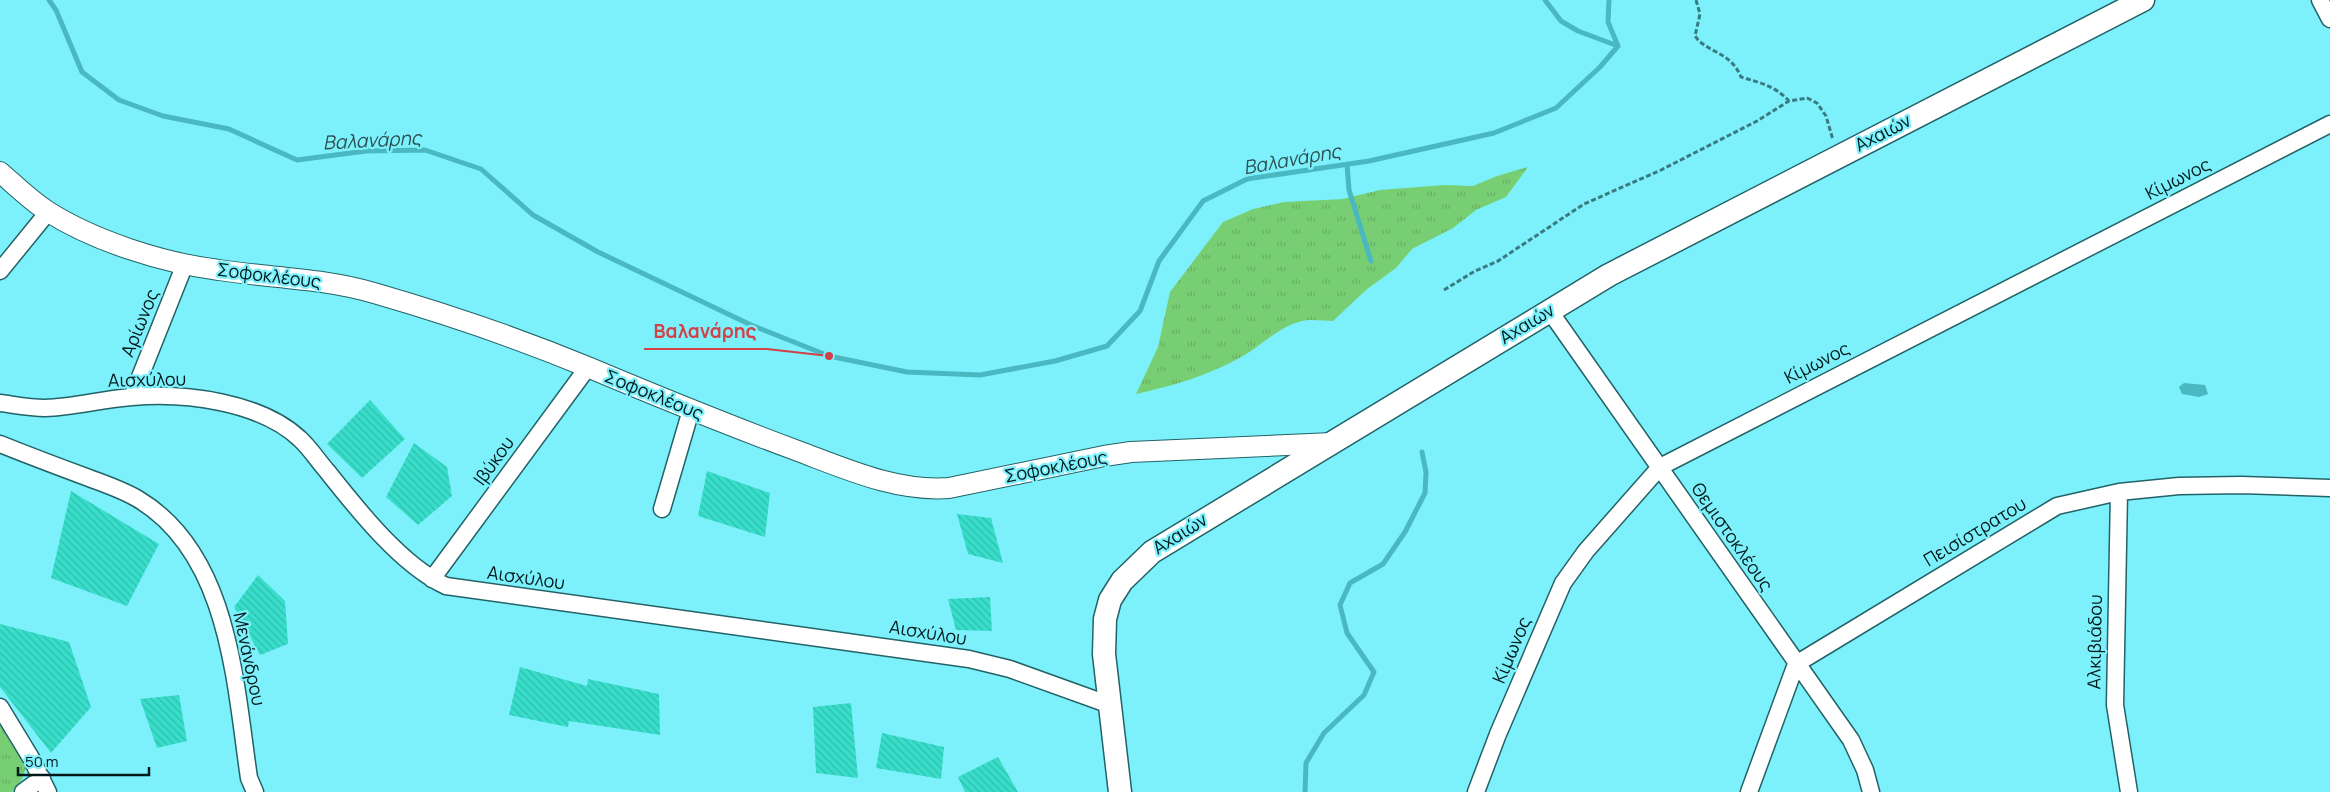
<svg xmlns="http://www.w3.org/2000/svg" width="2330" height="792" font-family="Manrope,sans-serif">
	<style>
		.grass { fill: url(#grass-tufts) }
		.water { fill: #49b8c1 }
		.lines { fill: none; stroke-linecap: round; stroke-linejoin: round }
		.stream { stroke: #49b8c1; stroke-width: 5 }
		.building { fill: url(#building-back-hatch) }
		.minor-casing { stroke: #236267; stroke-width: 19 }
		.tertiary-casing { stroke: #236267; stroke-width: 22 }
		.secondary-casing { stroke: #236267; stroke-width: 25 }
		.path { stroke: #397b81; stroke-width: 3; stroke-dasharray: 5 2.5; stroke-linecap: butt }
		.minor { stroke: #fff; stroke-width: 16 }
		.tertiary { stroke: #fff; stroke-width: 20 }
		.secondary { stroke: #fff; stroke-width: 22 }
		.labels { text-anchor: middle; stroke-width: 4.5; stroke-linejoin: round; paint-order: stroke }
		.street-label { font-size: 18px; fill: #01181b; stroke: #7df1fb }
		.water-label { font-size: 19px; font-style: italic; fill: #2d4f52; stroke: #7df1fb }
		.leader { fill: none; stroke: #d14146; stroke-width: 2 }
		.callout-dot { fill: #d14146; stroke: #7df1fb; stroke-width: 2 }
		.callout-label { font-size: 19px; text-anchor: middle; font-weight: bold; fill: #d14146; stroke: #7df1fb; stroke-width: 4.5; stroke-linejoin: round; paint-order: stroke }
	</style>
	<defs>
		<pattern id="grass-tufts" width="24" height="20" patternUnits="userSpaceOnUse" patternTransform="scale(1.25)"><rect width="24" height="20" fill="#78cf73"/><path d="M3 7l-1-3M5 7V3M7 7l1-3M15 17l-1-3M17 17v-4M19 17l1-3" fill="none" stroke="#66b163"/></pattern>
		<pattern id="building-back-hatch" width="6" height="6" patternUnits="userSpaceOnUse" patternTransform="scale(1.25)"><rect width="6" height="6" fill="#38deca"/><path d="M-1 5l2 2M0 0l6 6M5-1l2 2" fill="none" stroke="#30bead"/></pattern>
	</defs>
	<rect width="100%" height="100%" fill="#7df1fb"/>
	<!-- grass -->
	<path class="grass" d="M1528,167L1506,197L1476,210L1453,228L1412,249L1396,268L1366,290L1333,321C1323,321 1311,319 1302,321C1280,326 1262,345 1243,356C1210,375 1173,386 1136,394L1158,347L1170,292L1223,222L1253,209L1284,202L1343,199L1380,190L1444,185L1473,186L1497,176Z
		M0,721L26,768L22,779L12,792H0Z"/>
	<!-- water -->
	<path class="water" d="M2184,383L2205,385L2208,394L2199,397L2182,394L2179,387Z"/>
	<g class="lines">
		<!-- stream -->
		<path class="stream" d="M49,0L56,10L82,72L119,100L163,116L229,129L297,160L366,151L425,150L481,169L533,215L598,252L751,325L829,356L907,372L980,375L1055,361L1107,346L1140,311L1159,261L1203,201L1247,179L1369,161L1494,133L1556,108L1600,67L1618,46L1608,22L1609,0
			M1545,0L1561,21L1578,31L1618,46
			M1347,164L1349,190L1371,261
			M1305,792L1306,763L1324,733L1364,695L1374,672L1347,633L1340,605L1350,583L1383,564L1405,532L1425,493L1426,472L1422,452"/>
	</g>
	<!-- building -->
	<path class="building" d="M370,400L405,439L362,478L327,444Z
		M414,443L447,467L452,496L418,525L386,497Z
		M707,471L770,493L765,537L698,516Z
		M71,491L159,544L127,606L51,578Z
		M957,514L991,518L1003,563L968,554Z
		M258,575L285,601L288,644L260,655L234,607Z
		M990,597L992,631L956,630L948,599Z
		M0,624L69,642L91,707L51,753L0,687Z
		M520,667L587,686L588,679L659,694L660,735L569,721L568,727L509,715Z
		M179,695L187,741L157,748L140,699Z
		M851,703L858,778L816,773L813,707Z
		M882,733L944,747L941,779L876,768Z
		M998,757L1018,792H965L958,777Z"/>
	<g class="lines">
		<defs>
			<path id="minor" d="M2320,0L2330,19
				M0,271L48,212
				M1549,310L1851,740L1865,770L1871,792
				M132,397L185,264
				M0,403C15,405 30,408 45,408C74,407 103,399 132,397C184,392 261,402 300,439C310,448 318,461 327,471C357,509 402,566 446,586L969,659L1010,669L1110,705
				M0,444C30,456 59,467 89,478C105,484 123,490 138,499C230,554 235,684 249,778L255,792
				M2119,492L2115,705L2129,792
				M662,509L691,410
				M432,579L588,367
				M0,707L31,758L48,792
				M23,792L42,778
				M1476,792L1498,734L1563,583L1586,551L1660,467L2330,124
				M1749,792L1796,664L2057,506L2119,492L2179,486L2241,485L2330,488"/>
			<path id="tertiary" d="M0,172C15,185 30,200 47,211C94,241 163,263 219,270C270,278 324,278 374,293C447,314 520,339 590,368C659,397 728,425 798,451C846,469 897,492 949,488L1104,456L1131,452L1333,443"/>
			<path id="secondary" d="M1120,792L1104,654L1105,619L1110,600L1122,581L1152,552L1609,275L2143,0"/>
		</defs>
		<!-- minor casing -->
		<use href="#minor" class="minor-casing"/>
		<!-- tertiary casing -->
		<use href="#tertiary" class="tertiary-casing"/>
		<!-- secondary casing -->
		<use href="#secondary" class="secondary-casing"/>
		<!-- path -->
		<path class="path" d="M1696,0L1700,14L1695,36L1699,41C1716,55 1731,54 1741,77C1761,83 1775,86 1789,101
			M1444,290L1475,271L1498,261L1584,204L1661,170L1757,121L1789,101L1807,98L1817,103L1826,116L1833,140"/>
		<!-- minor -->
		<use href="#minor" class="minor"/>
		<!-- tertiary -->
		<use href="#tertiary" class="tertiary"/>
		<!-- secondary -->
		<use href="#secondary" class="secondary"/>
	</g>
	<g class="labels">
		<!-- street labels -->
		<g class="street-label">
			<text transform="translate(1883 133) rotate(-27)" y="6">Αχαιών</text>
			<text transform="translate(2178 179) rotate(-27)" y="6">Κίμωνος</text>
			<text transform="translate(269 276) rotate(7)" y="6">Σοφοκλέους</text>
			<text transform="translate(140 323) rotate(-68)" y="6">Αρίωνος</text>
			<text transform="translate(1527 324) rotate(-31)" y="6">Αχαιών</text>
			<text transform="translate(1817 363) rotate(-27)" y="6">Κίμωνος</text>
			<text transform="translate(147 380) rotate(-1)" y="6">Αισχύλου</text>
			<text transform="translate(654 395) rotate(22)" y="6">Σοφοκλέους</text>
			<text transform="translate(494 461) rotate(-54)" y="6">Ιβύκου</text>
			<text transform="translate(1056 467) rotate(-11)" y="6">Σοφοκλέους</text>
			<text transform="translate(1975 532) rotate(-31)" y="6">Πεισίστρατου</text>
			<text transform="translate(1180 534) rotate(-32)" y="6">Αχαιών</text>
			<text transform="translate(1732 537) rotate(55)" y="6">Θεμιστοκλέους</text>
			<text transform="translate(526 578) rotate(8)" y="6">Αισχύλου</text>
			<text transform="translate(928 633) rotate(9)" y="6">Αισχύλου</text>
			<text transform="translate(2095 642) rotate(-89)" y="6">Αλκιβιάδου</text>
			<text transform="translate(1512 650) rotate(-67)" y="6">Κίμωνος</text>
			<text transform="translate(249 659) rotate(78)" y="6">Μενάνδρου</text>
		</g>
		<!-- water labels -->
		<g class="water-label">
			<text transform="translate(372 140) rotate(-3)" y="7">Βαλανάρης</text>
			<text transform="translate(1292 159) rotate(-10)" y="7">Βαλανάρης</text>
		</g>
	</g>
	<!-- callouts -->
	<path class="leader" d="M829 356L767 349H644"/>
	<circle class="callout-dot" cx="829" cy="356" r="5"/>
	<g class="callout-label">
		<text x="705" y="338">Βαλανάρης</text>
	</g>
	<!-- scale -->
	<path d="M18 767v8h131v-8" fill="none" stroke="#01181b" stroke-width="2.5"/>
	<text x="25" y="767" font-size="15" fill="#01181b" stroke="#7df1fb" stroke-width="4" paint-order="stroke">50 m</text>
</svg>
